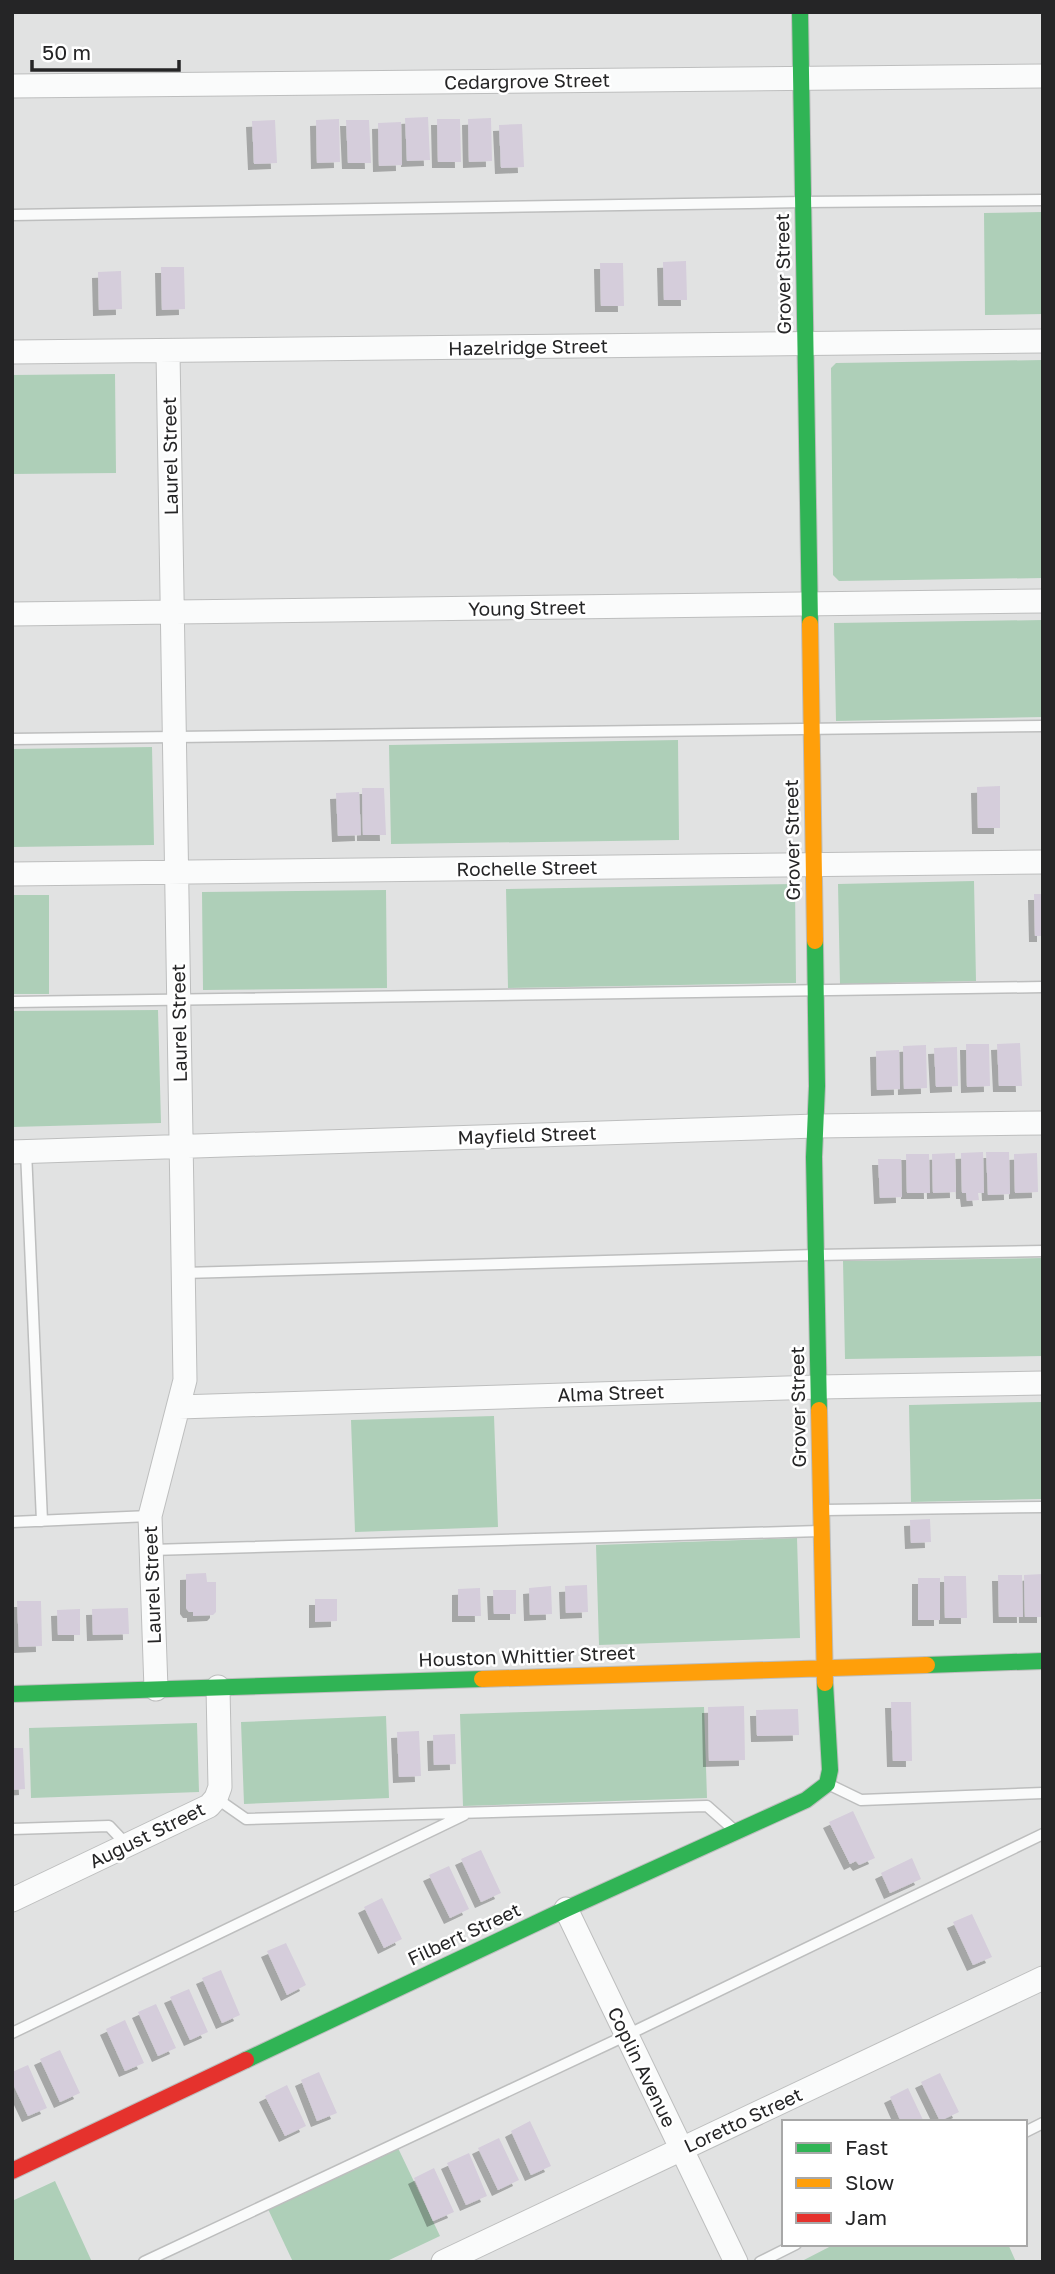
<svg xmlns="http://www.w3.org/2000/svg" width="1055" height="2274" font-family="'Golos Text',sans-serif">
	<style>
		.green { fill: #aecfb8 }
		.building { fill: #d5cddb; filter: url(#shadow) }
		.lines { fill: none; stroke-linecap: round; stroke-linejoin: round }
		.lane-casing { stroke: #bdbebe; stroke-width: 13 }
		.street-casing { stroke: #bdbebe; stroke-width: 25 }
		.fast-casing { stroke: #bdbebe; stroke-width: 18 }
		.slow-casing { stroke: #bdbebe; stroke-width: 18 }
		.jam-casing { stroke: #bdbebe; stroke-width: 18 }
		.lane { stroke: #fafbfb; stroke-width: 10 }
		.street { stroke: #fafbfb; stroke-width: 23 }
		.fast { stroke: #30b455; stroke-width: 16 }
		.slow { stroke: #ff9f0a; stroke-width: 16 }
		.jam { stroke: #e5322d; stroke-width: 16 }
		.labels { text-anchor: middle; stroke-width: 5; stroke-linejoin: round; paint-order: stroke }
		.street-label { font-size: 19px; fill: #252526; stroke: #fff }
	</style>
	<defs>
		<filter id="shadow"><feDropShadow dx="-6" dy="6" stdDeviation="0" flood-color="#0004"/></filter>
	</defs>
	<rect width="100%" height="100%" fill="#e1e2e2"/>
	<!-- green -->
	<path class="green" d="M1043,212V314L985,315L984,213Z
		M1043,360V578L839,581L833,575L831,368L836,363Z
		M115,374L116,473L12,474V375Z
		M1043,620V717L836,721L834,623Z
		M678,740L679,840L391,844L389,745Z
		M152,747L154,845L12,847V749Z
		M974,881L976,981L840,984L838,884Z
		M795,884L796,983L508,988L506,889Z
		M386,890L387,988L203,990L202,892Z
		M12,895H49V994H12Z
		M158,1010L161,1123L12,1127V1011Z
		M1043,1258V1356L845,1359L843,1261Z
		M1043,1402V1499L911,1502L909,1405Z
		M494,1416L498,1527L355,1532L351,1420Z
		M797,1538L800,1638L599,1645L596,1545Z
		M704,1707L707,1798L463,1806L460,1714Z
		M386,1716L389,1798L244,1804L241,1722Z
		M197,1723L199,1792L31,1798L29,1728Z
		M398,2148L440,2236L385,2262H293L268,2209Z
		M55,2181L92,2262H12V2201Z
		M835,2244H1008L1016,2262H800Z"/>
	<!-- building -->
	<path class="building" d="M428,117L430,160L407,161L405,118Z
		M491,118L492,161L469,162L468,119Z
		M339,119L340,162L317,163L316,120Z
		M437,119H460L461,162H438Z
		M275,120L277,163L254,164L252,121Z
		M346,120H369L371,163H348Z
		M401,122L402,165L379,166L378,123Z
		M522,124L524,167L501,168L499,125Z
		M686,261L687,300H664L663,262Z
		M600,263H623L624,306H601Z
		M161,267H184L185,309L162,310Z
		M121,271L122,309L99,310L98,272Z
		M1000,786V828H978L977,787Z
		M362,788H384L386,835H363Z
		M359,792L361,835L338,836L336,793Z
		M1034,894H1043V936H1035Z
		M1020,1043L1022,1086H999L997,1044Z
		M966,1044H989L990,1086L967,1087Z
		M926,1045L927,1088L904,1089L903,1046Z
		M957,1047L958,1086L936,1087L934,1048Z
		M899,1050L900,1089L877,1090L876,1051Z
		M983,1152L984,1193H978L979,1200L967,1201L966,1193H962L961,1153Z
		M986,1152H1009L1010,1194L988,1195Z
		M955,1153L956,1192L933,1193L932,1154Z
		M1037,1153L1038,1192L1015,1193L1014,1154Z
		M906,1154H929L930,1193H907Z
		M878,1159H901L902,1197L880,1198Z
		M930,1519L931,1542L911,1543L910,1520Z
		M206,1573L207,1582H216V1612L213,1615L193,1616V1612H189L186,1608V1574Z
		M1043,1574V1617H1025L1024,1575Z
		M998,1575H1022L1023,1617H999Z
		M944,1576H966L967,1618H945Z
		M918,1578H940V1620H918Z
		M587,1585L588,1612L566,1613L565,1586Z
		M551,1586L552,1614L530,1615L529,1588Z
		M480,1588L481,1616H458V1589Z
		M493,1590H516V1614H494Z
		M315,1599H337V1621L315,1622Z
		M17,1601H41L42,1646L19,1647Z
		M128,1608L129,1634L93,1635L92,1609Z
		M80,1609V1635H58L57,1610Z
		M891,1702H911L912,1761H893Z
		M744,1706L745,1760L709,1761L708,1707Z
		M798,1709L799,1735L757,1736L756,1710Z
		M419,1731L421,1776L399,1777L397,1732Z
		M455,1734L456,1764L434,1765L433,1735Z
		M12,1748H23L25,1789L12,1790Z
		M853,1811L875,1858L859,1865L856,1861L850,1864L829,1822Z
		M481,1850L501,1893L481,1902L461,1859Z
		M912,1858L921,1879L890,1893L881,1873Z
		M449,1866L469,1909L450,1918L429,1875Z
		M382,1898L402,1939L384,1948L364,1907Z
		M972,1914L992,1957L973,1965L953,1922Z
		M286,1943L306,1985L287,1995L267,1951Z
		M221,1970L240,2015L222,2023L202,1978Z
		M189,1989L208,2032L190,2040L170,1997Z
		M156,2004L176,2048L158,2056L138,2012Z
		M125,2020L144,2063L125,2071L106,2029Z
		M60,2050L80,2093L60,2102L40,2059Z
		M28,2065L47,2108L28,2116L12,2082V2072Z
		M319,2072L337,2113L317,2121L301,2080Z
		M940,2073L959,2112L940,2121L921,2082Z
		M287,2085L306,2126L285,2136L265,2096Z
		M908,2088L924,2122H901L890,2097Z
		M530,2121L551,2166L531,2175L511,2131Z
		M499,2138L519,2180L498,2190L478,2148Z
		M469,2153L487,2196L466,2205L447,2163Z
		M434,2168L454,2212L433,2221L414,2178Z"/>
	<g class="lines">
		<defs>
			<path id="lane" d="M12,215L803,202L1043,200
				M12,739L1043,726
				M12,1002L1043,987
				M26,1151L42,1521
				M183,1273L816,1255L1043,1251
				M825,1510L1043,1507
				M12,1522L150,1516
				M151,1550L820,1531
				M830,1785L861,1800L1043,1793
				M216,1798L246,1819L707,1806L733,1829
				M12,1829L109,1826L127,1845
				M12,2033L464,1815
				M1025,2132L1043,2123
				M144,2262L627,2035L1043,1834
				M760,2262L796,2244"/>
			<path id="street" d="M12,86L1043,76
				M12,352L1043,341
				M12,614L1043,601
				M12,874L1043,862
				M12,1152L816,1126L1043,1123
				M179,1407L818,1387L1043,1383
				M156,1689L150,1516L185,1380L168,352
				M12,1900L209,1806L216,1798L220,1787L218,1687
				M566,1909L736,2262
				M443,2262L1043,1978"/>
			<path id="fast" d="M800,12L810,624
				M815,941L817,1086L814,1157L819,1410
				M927,1665L1043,1661
				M12,1694L482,1679
				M246,2060L566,1909L806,1800L827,1784L830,1770L825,1683"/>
			<path id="slow" d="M810,624L815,941
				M819,1410L825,1683
				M482,1679L927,1665"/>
			<path id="jam" d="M12,2171L246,2060"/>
		</defs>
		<!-- lane casing -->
		<use href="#lane" class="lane-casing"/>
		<!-- street casing -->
		<use href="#street" class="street-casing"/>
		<!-- fast casing -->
		<use href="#fast" class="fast-casing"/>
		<!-- slow casing -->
		<use href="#slow" class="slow-casing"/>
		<!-- jam casing -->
		<use href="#jam" class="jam-casing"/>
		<!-- lane -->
		<use href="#lane" class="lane"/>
		<!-- street -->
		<use href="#street" class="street"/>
		<!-- fast -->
		<use href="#fast" class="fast"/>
		<!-- slow -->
		<use href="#slow" class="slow"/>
		<!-- jam -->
		<use href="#jam" class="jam"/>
	</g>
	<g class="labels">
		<!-- street labels -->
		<g class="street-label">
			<text transform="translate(527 81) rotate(-1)" y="7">Cedargrove Street</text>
			<text transform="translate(783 274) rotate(-91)" y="7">Grover Street</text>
			<text transform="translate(528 347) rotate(-1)" y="7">Hazelridge Street</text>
			<text transform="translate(170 456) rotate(-91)" y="7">Laurel Street</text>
			<text transform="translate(527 608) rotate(-1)" y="7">Young Street</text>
			<text transform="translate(792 840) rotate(-91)" y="7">Grover Street</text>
			<text transform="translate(527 868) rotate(-1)" y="7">Rochelle Street</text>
			<text transform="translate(179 1023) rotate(-91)" y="7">Laurel Street</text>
			<text transform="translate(527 1135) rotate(-2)" y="7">Mayfield Street</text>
			<text transform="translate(611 1393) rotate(-2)" y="7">Alma Street</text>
			<text transform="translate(798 1407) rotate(-91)" y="7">Grover Street</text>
			<text transform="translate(152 1585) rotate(-92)" y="7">Laurel Street</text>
			<text transform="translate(527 1656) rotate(-2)" y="7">Houston Whittier Street</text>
			<text transform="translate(147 1835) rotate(-26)" y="7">August Street</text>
			<text transform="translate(464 1934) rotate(-25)" y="7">Filbert Street</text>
			<text transform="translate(642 2067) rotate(64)" y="7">Coplin Avenue</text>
			<text transform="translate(743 2120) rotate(-25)" y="7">Loretto Street</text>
		</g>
	</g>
	<!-- border -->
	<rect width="1055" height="2274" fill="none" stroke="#252526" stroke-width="28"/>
	<!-- legend -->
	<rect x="782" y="2120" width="245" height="126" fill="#ffffff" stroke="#a8a8a8" stroke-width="2"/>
	<rect x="796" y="2143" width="35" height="10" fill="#30b455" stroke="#a8a8a8" stroke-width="2"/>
	<text x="845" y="2155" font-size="21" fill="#252526">Fast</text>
	<rect x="796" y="2178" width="35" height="10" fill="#ff9f0a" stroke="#a8a8a8" stroke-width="2"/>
	<text x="845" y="2190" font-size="21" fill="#252526">Slow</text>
	<rect x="796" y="2213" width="35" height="10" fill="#e5322d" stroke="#a8a8a8" stroke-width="2"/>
	<text x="845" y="2225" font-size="21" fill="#252526">Jam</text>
	<!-- scale -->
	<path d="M32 60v10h147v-10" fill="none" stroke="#252526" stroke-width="3.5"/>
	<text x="42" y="60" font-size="21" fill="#252526" stroke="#ffffff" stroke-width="5" paint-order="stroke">50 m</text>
</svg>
